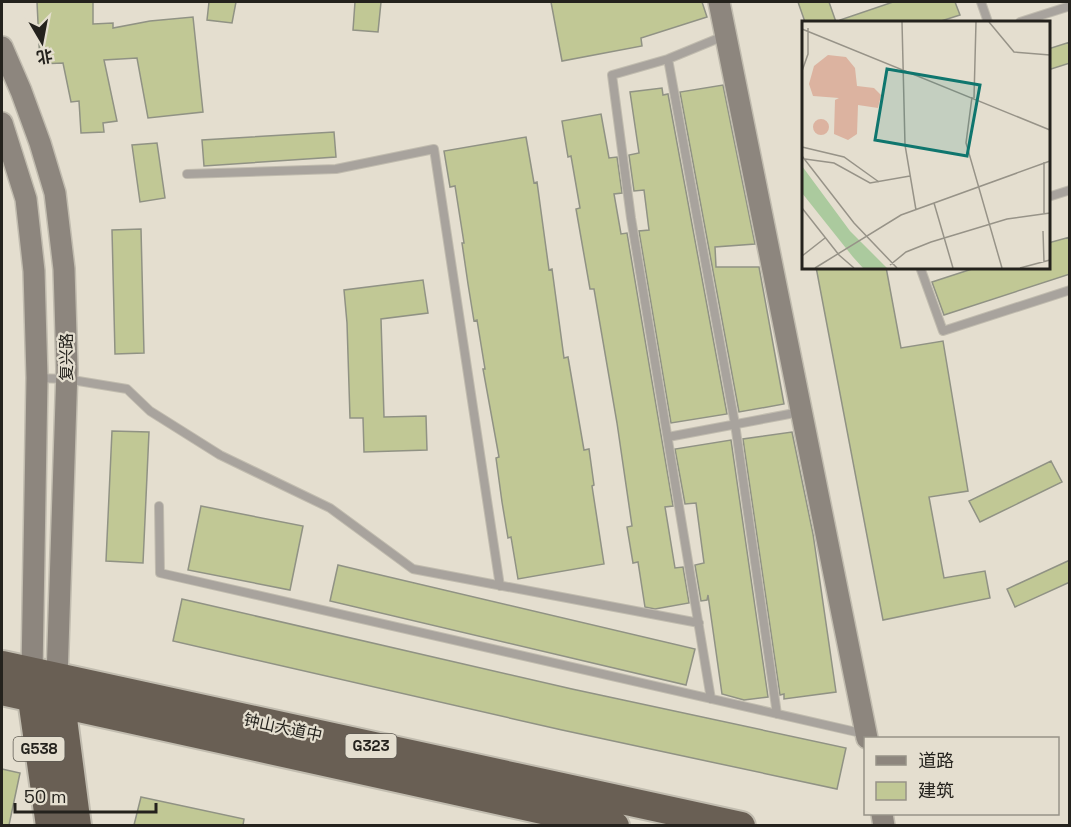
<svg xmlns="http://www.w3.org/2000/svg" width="1071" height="827" font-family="'Space Grotesk','Noto Sans SC',sans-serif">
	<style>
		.building { fill: #c1c895; stroke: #909284; stroke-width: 1.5 }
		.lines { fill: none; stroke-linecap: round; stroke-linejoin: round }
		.lane-casing { stroke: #c1bcaf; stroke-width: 10 }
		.secondary-casing { stroke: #c1bcaf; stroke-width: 24 }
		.highway-casing { stroke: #c1bcaf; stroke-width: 32 }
		.lane { stroke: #a8a39d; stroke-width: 8 }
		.secondary { stroke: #8d867e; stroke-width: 21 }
		.highway { stroke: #695f54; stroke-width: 28 }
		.labels { text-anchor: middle; stroke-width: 4.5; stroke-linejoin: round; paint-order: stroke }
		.shield { fill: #e4decf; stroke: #5e5a52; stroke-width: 1.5 }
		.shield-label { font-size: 15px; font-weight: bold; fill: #24221d }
		.street-label { font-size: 16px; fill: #24221d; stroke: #e4decf }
		.inset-road { fill: none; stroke: #979388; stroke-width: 1.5 }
		.view { fill: #0f766e; fill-opacity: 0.15; stroke: #0f766e; stroke-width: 3 }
		.inset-edge { fill: none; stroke: #24221d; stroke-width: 3 }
	</style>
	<rect width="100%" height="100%" fill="#e4decf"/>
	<!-- building -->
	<path class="building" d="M37,2H93V24L113,23V28L150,21L193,17L203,112L148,118L137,58L104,60L117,121L103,123L104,132L81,133L79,101L71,102L63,63L40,64Z
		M209,2H236L232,23L207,20Z
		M355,2H381L378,32L353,30Z
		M551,2H702L707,17L641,38L642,46L562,61Z
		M798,2H829L836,22H805Z
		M893,2H955L960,15L938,22H840V20Z
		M1070,42V63L1048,70V49Z
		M723,85L755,244L715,247L716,267H759L784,404L739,412L680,92Z
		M662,88L663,95L668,94L727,414L671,423L639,231L649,230L644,190L634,191L629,155L639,153L630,92Z
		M601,114L609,158L617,157L622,193L614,194L621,234L627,233L673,506L665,507L675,568L683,567L689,603L655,609L645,607L638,562L633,563L627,527L632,526L617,423L594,289H590L576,209L580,208L571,156L568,157L562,121Z
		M334,132L336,157L204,166L202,140Z
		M526,137L534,183L537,182L549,270L552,269L564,358L568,357L584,450L589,449L594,485L592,486L604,564L518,579L511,537L508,538L502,502L496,458L499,457L483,369H485L477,320L474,321L468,284L462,243H464L455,186L450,187L444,151Z
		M157,143L165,198L140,202L132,145Z
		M141,229L144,353L115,354L112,230Z
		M1070,237V274L944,315L932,282L978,267H1048V243Z
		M816,267H886L901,348L943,341L968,491L929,497L944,578L985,571L990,598L883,620Z
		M423,280L428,313L381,319L384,417L426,416L427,450L364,452L363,418H350L347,323L344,290Z
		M112,431L149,432L143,563L106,561Z
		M792,432L813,534L836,692L784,699V694L780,695L743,439Z
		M731,440L768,697L744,700L722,694L708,595L707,600L701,601L695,565L704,563L696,503L685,504L675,449Z
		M1051,461L1062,482L980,522L969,501Z
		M201,506L303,526L290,590L188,570Z
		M1070,560V582L1015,607L1007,589Z
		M338,565L695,649L686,685L330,601Z
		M182,599L572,689L846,748L837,789L562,730L173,641Z
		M2,769L20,773L9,825H2Z
		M141,797L244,819L243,825H134Z"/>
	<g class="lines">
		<defs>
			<path id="lane" d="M981,2L988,22
				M1020,22L1070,6
				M668,59L735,424L777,714
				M187,174L336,169L434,149L500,586
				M1048,197L1070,190
				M920,267L943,331L1070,290
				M37,378L66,379L127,389L150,411L220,455L330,508L413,569L699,623
				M668,437L800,412
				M159,506L160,573L865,734
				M711,699L631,218L612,75L668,59L724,36"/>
			<path id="secondary" d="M719,2L867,738
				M2,47L21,91L40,143L55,193L64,269L67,369L57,678
				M2,123L26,199L34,271L37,378L32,672
				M882,814L884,826"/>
			<path id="highway" d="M2,665L741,826
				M32,680V699L50,826
				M59,688L77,826
				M2,691L615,826"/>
		</defs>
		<!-- lane casing -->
		<use href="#lane" class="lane-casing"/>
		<!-- secondary casing -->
		<use href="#secondary" class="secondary-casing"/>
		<!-- highway casing -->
		<use href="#highway" class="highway-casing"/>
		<!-- lane -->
		<use href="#lane" class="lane"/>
		<!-- secondary -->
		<use href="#secondary" class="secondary"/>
		<!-- highway -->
		<use href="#highway" class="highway"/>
	</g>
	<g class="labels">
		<!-- shield labels -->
		<g class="shield">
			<rect x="345.5" y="734" width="51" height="24" rx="4.5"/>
			<rect x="13.5" y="737" width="51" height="24" rx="4.5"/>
		</g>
		<g class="shield-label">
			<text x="371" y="751">G323</text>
			<text x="39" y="754">G538</text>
		</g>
		<!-- street labels -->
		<g class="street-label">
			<text transform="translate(66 357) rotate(-90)" y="6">复兴路</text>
			<text transform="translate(283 727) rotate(12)" y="6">钟山大道中</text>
		</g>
	</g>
	<!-- overview -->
	<g transform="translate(802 21)">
		<rect width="248" height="248" fill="#e4decf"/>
		<path d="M26,34L44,36L53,47L55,65L72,67L79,74L76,87L56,84L55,113L46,119L32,113L33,79L37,77L11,75L7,63L12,45ZM11 106a8 8 0 1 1 16 0a8 8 0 1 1-16 0Z" fill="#dcb3a0"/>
		<path d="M0,145L48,210L85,247H61L51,236L0,172Z" fill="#abca9e"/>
		<path class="inset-road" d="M100,1L103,124L114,189M187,1L212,31L248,34M0,8L248,109M0,50L6,33V7M170,76L164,122L200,247M172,77L174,1M0,126L42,136L77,161M0,135L52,202L95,247M3,138L32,142L68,162L108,155M242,141V192M132,182L151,247M0,187L37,234L52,247M241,210L242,241M0,235L23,217M88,244L104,231L129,221L205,198L248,192M13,247L99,194L248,140M218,247L248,239"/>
		<path class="view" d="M85,48L178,64L165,135L73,119Z"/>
		<rect width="248" height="248" class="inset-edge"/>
	</g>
	<!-- border -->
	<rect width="1071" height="827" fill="none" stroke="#24221d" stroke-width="6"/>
	<!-- legend -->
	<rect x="864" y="737" width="195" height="78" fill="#e4decf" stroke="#979388" stroke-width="1.5"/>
	<rect x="876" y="756" width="30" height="9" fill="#8d867e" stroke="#979388" stroke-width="1.5"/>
	<text x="918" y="767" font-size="18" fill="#24221d">道路</text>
	<rect x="876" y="782" width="30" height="18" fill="#c1c895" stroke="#979388" stroke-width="1.5"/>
	<text x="918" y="797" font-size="18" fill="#24221d">建筑</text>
	<!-- north arrow -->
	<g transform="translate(42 42) rotate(170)" stroke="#e4decf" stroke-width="4.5" paint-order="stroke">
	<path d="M0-4.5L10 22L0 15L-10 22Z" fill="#24221d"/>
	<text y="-9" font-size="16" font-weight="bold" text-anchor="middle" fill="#24221d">北</text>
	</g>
	<!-- scale -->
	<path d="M15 803v9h141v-9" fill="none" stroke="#24221d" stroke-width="3"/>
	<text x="24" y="803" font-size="18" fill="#24221d" stroke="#e4decf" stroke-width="4.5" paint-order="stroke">50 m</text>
</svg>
